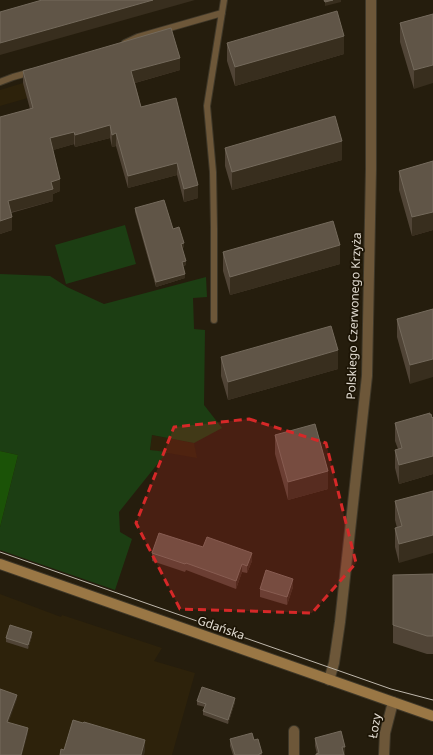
<svg xmlns="http://www.w3.org/2000/svg" width="433" height="755" font-family="'Noto Sans',sans-serif">
	<style>
		.built { fill: #2d220b }
		.green { fill: #1c3e13 }
		.forest { fill: #1b5307 }
		.lines { fill: none; stroke-linecap: round; stroke-linejoin: round }
		.lane-casing { stroke: #3f3829; stroke-width: 8 }
		.street-casing { stroke: #3f3829; stroke-width: 12 }
		.secondary-casing { stroke: #3f3829; stroke-width: 12 }
		.lane { stroke: #6d5739; stroke-width: 6 }
		.street { stroke: #6d5739; stroke-width: 10 }
		.secondary { stroke: #9a7745; stroke-width: 10 }
		.tram { stroke: #bfb8ad; stroke-width: 1 }
		.wall { fill: #504436 }
		.shaded-wall { fill: #382e1e }
		.building { fill: #605547; stroke: #746a5c }
		.marked { fill: #d62828; fill-opacity: 0.2; stroke: #d62828; stroke-width: 3; stroke-dasharray: 8 5; stroke-linejoin: round }
		.labels { text-anchor: middle; stroke-width: 3.5; stroke-linejoin: round; paint-order: stroke }
		.street-label { font-size: 12px; fill: #e2dcd2; stroke: #1c1405 }
	</style>
	<rect width="100%" height="100%" fill="#251d0d"/>
	<!-- built -->
	<path class="built" d="M146,64L0,106V90L23,83Z
		M152,435L194,443L197,458L150,450Z
		M0,594L61,617L62,615L162,648L154,661L195,673L172,755H0Z"/>
	<!-- green -->
	<path class="green" d="M125,225L136,264L66,284L55,245Z
		M0,274L50,276L67,287L104,304L206,277L207,297L193,298L194,329L205,330L204,405L222,428L194,443L152,435L150,450L167,452L119,512L120,532L132,539L115,590L0,550V527L18,455L0,451Z"/>
	<!-- forest -->
	<path class="forest" d="M0,451L18,455L0,527Z"/>
	<g class="lines">
		<defs>
			<path id="lane" d="M125,43L138,37L222,13
				M0,82L13,77L31,72
				M214,320V228L213,172L207,106L224,0"/>
			<path id="street" d="M329,680L334,663L340,622L367,376L371,168V0
				M294,731V755
				M384,755L385,733L393,702"/>
			<path id="secondary" d="M0,564L433,716"/>
		</defs>
		<!-- lane casing -->
		<use href="#lane" class="lane-casing"/>
		<!-- street casing -->
		<use href="#street" class="street-casing"/>
		<!-- secondary casing -->
		<use href="#secondary" class="secondary-casing"/>
		<!-- lane -->
		<use href="#lane" class="lane"/>
		<!-- street -->
		<use href="#street" class="street"/>
		<!-- secondary -->
		<use href="#secondary" class="secondary"/>
		<!-- tram -->
		<path class="tram" d="M0,552L391,689L433,700"/>
	</g>
	<!-- wall -->
	<path class="wall" d="M433,14L414,89L400,42V23Z
		M227,43L344,54L235,86L227,61Z
		M180,70L135,83L141,107L198,198L184,202L177,175L128,188L116,146L112,147L110,138L75,147L74,144L53,150L60,191L53,194V201L11,213L12,230L0,234V117L30,109L23,83V71Z
		M225,148L342,160L232,190L225,166Z
		M433,161V230L412,236L399,190V171Z
		M135,208L173,229L184,247L182,248L186,265L183,266L185,278L156,287L135,212Z
		M223,252L340,264L230,295L223,271Z
		M433,309L410,384L397,337V319Z
		M221,357L338,369L228,400L221,376Z
		M430,415L432,418L433,417V474L399,484L395,468V450L398,449L395,441V423Z
		M275,435L328,489L288,500L275,454Z
		M433,491L399,563L395,547V528H397L395,520V501Z
		M203,547L252,561L247,573L242,572L236,589L186,570L185,572L152,561V553Z
		M433,574V654H427L393,643V625Z
		M293,587L287,605L260,597V589Z
		M32,636L28,649L6,642V638Z
		M197,701L235,702L228,724L203,715V711L205,707L197,705Z
		M315,738L345,755L317,754L315,746Z
		M230,739L254,740L262,755H233L230,746Z"/>
	<!-- shaded-wall -->
	<path class="shaded-wall" d="M153,0H195L0,55V43Z
		M333,0H341V2L325,6V2Z
		M344,36V54L235,86V67Z
		M180,58V70L131,84V71Z
		M433,65V83L414,89V70Z
		M110,125V138L75,147V135Z
		M74,132V144L50,151V138Z
		M116,133V146L112,147V135Z
		M342,141V160L232,190V172Z
		M177,163V175L128,188V176Z
		M60,179V191L53,194V201L8,213V201L51,182Z
		M198,185V198L184,202V189Z
		M433,212V230L412,236V217Z
		M12,217V230L0,234V221Z
		M184,243V247L181,248V244Z
		M340,245V264L230,295V277Z
		M186,261V265L182,266V262Z
		M185,274V278L156,287V282Z
		M338,350V369L228,400V382Z
		M433,359V377L410,384V365Z
		M433,456V474L399,484V465Z
		M328,471V489L288,500V482Z
		M433,535V553L399,563V544Z
		M252,553V561L247,573V566Z
		M242,564V572L236,589V581Z
		M293,579V587L287,605V597Z
		M32,632V636L28,649V645Z
		M17,695V699L7,727V722Z
		M235,698V702L228,724V720Z
		M28,728V733L22,755H21Z
		M145,740V752L144,755H141Z
		M342,747H345V755H342Z"/>
	<!-- building -->
	<path class="building" d="M42,0H153L0,43V12Z
		M324,0H333L325,2Z
		M337,11L344,36L235,67L227,43Z
		M433,14V65L414,70L400,23Z
		M171,28L180,58L131,71L141,107L176,98L198,185L184,189L177,163L128,176L116,133L112,135L110,125L75,135L74,132L50,138L60,179L51,182L53,189L8,201L12,217L0,221V117L33,108L23,71Z
		M335,116L342,141L232,172L225,148Z
		M433,161V212L412,217L399,171Z
		M164,200L173,229L179,227L184,243L181,244L186,261L182,262L185,274L156,282L135,208Z
		M333,221L340,245L230,277L223,252Z
		M433,309V359L410,365L397,319Z
		M331,326L338,350L228,382L221,357Z
		M430,413V415L431,414L432,418L433,417V456L399,465L395,450L402,448L395,423Z
		M315,424L328,471L288,482L275,435Z
		M433,491V535L399,544L395,528L402,526L395,501Z
		M159,533L203,547L207,537L252,553L247,566L242,564L236,581L186,563L185,564L152,553Z
		M266,570L293,579L287,597L260,589Z
		M433,574V636H427L393,625V575Z
		M10,625L32,632L28,645L6,638Z
		M202,687L235,698L228,720L203,711L206,704L197,701Z
		M0,689L17,695L7,722L28,728L21,755H0Z
		M73,720L83,723L84,722L145,740L141,755H60L61,749L64,750Z
		M341,731L345,747H342L344,755H316V754L319,753L315,738Z
		M252,733L254,740L258,739L262,753L259,754V755H235L230,739Z"/>
	<!-- marked area -->
	<path class="marked" d="M249,419L326,443L356,563L312,613L180,609L136,523L174,427Z"/>
	<g class="labels">
		<!-- street labels -->
		<g class="street-label">
			<text transform="translate(354 316) rotate(-88)" y="4">Polskiego Czerwonego Krzyża</text>
			<text transform="translate(221 628) rotate(19)" y="4">Gdańska</text>
			<text transform="translate(375 726) rotate(-80)" y="4">Łozy</text>
		</g>
	</g>
</svg>
